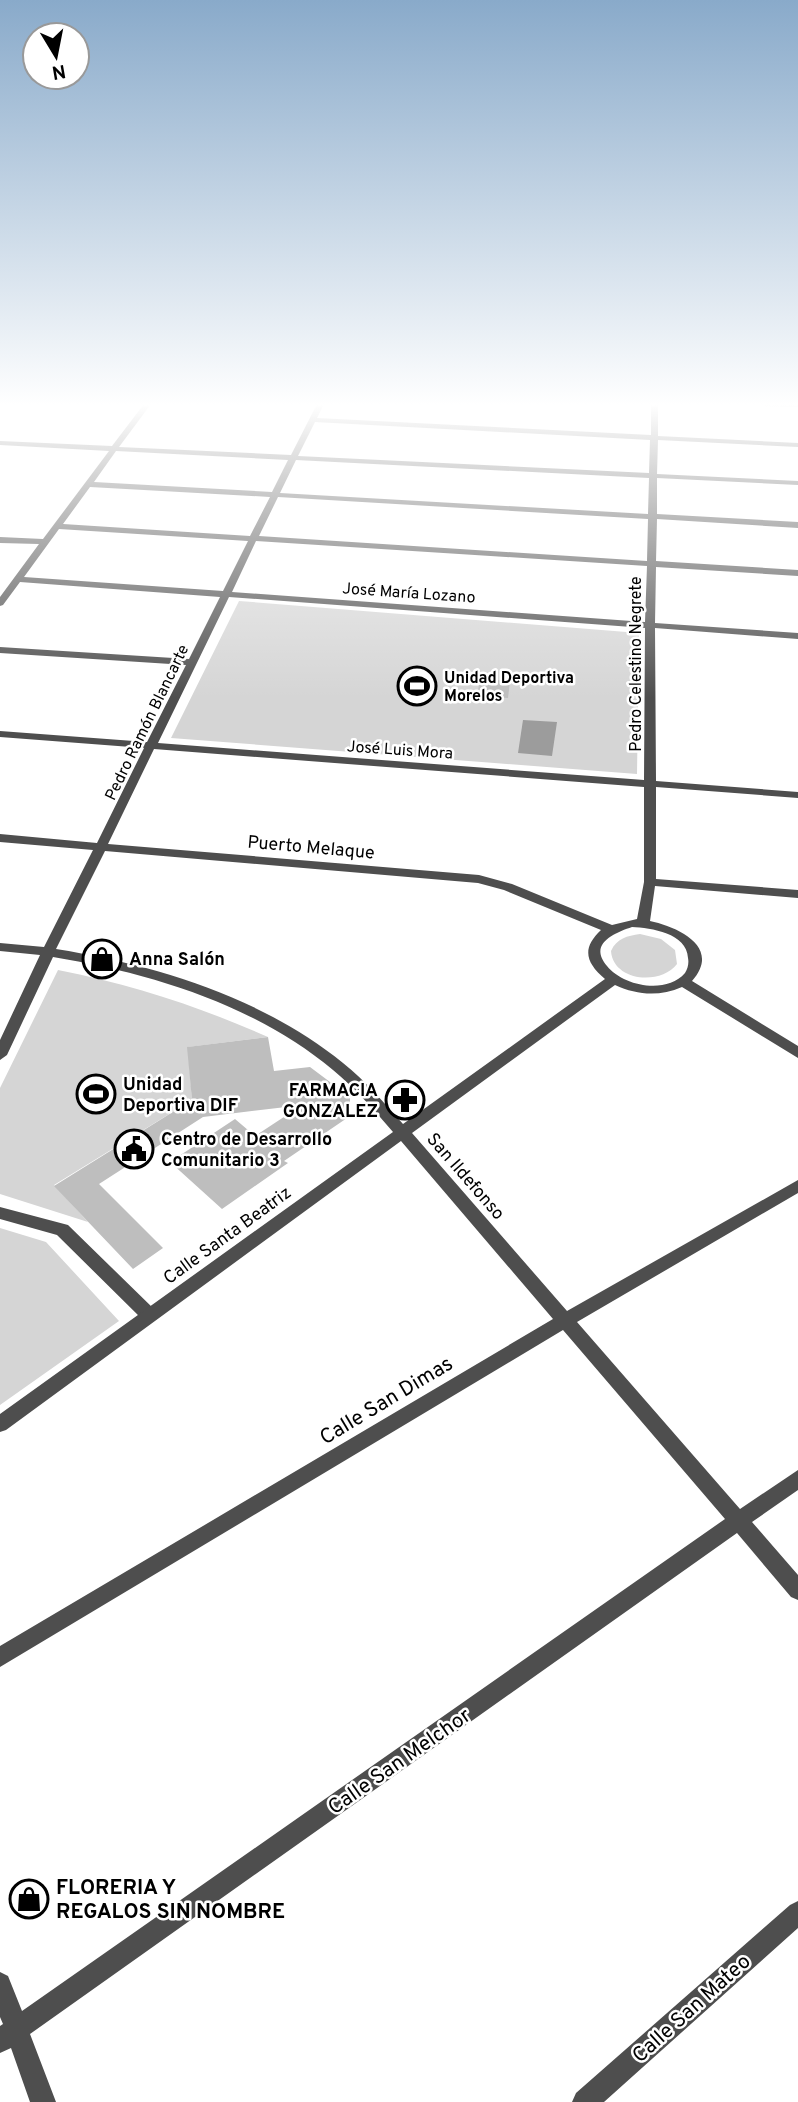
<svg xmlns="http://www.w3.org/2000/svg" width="798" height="2102" font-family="Overpass,sans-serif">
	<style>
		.green { fill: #d5d5d5 }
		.water { fill: #9c9c9c }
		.building { fill: #bebebe }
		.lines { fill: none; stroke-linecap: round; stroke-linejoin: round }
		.pedestrian { fill: #4e4e4e; fill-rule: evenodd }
		.minor { fill: #4e4e4e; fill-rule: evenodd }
		.labels { text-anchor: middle; stroke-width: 5; stroke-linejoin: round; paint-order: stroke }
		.far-street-label { font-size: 16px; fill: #000; stroke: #fff }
		.far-poi-label { font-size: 16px; font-weight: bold; fill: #000; stroke: #fff; text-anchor: start }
		.street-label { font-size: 18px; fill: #000; stroke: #fff }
		.poi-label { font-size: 18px; font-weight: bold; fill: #000; stroke: #fff; text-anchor: start }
		.near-street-label { font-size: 21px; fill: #000; stroke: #fff }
		.near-poi-label { font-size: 21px; font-weight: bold; fill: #000; stroke: #fff; text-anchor: start }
	</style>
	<rect width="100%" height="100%" fill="#fff"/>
	<!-- green -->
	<path class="green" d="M239,601L639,633L637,774L171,738Z
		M640,934L661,939L675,950L677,964C660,986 613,981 611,951C617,938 627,936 640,934Z
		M58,970C133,985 198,1006 268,1037L188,1047L192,1100L54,1185L88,1222L0,1194V1088Z
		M0,1228L46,1242L119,1321L0,1405Z"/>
	<!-- water -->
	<path class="water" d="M523,720L557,722L552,756L518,753Z"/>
	<!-- building -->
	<path class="building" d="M480,679L510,681L508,698L477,696Z
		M268,1037L274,1071L310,1067L350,1097V1116L284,1161L288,1163L222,1209L170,1162L235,1119L255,1136L293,1111L286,1107L203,1117L99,1184L163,1248L133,1269L54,1186L192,1100L187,1047Z"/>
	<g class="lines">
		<!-- pedestrian -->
		<path class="pedestrian" d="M0,1207L68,1225L155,1310L157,1315L155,1320L149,1322L143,1320L57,1235L0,1219Z"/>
		<!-- minor -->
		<path class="minor" d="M144,404H151L119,447L291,455L317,404H324L317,418L651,435V404H658V436L798,443V447L658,440L657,474L798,481V485L657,478V514L798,522V528L657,519L656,561L798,570V576L656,567L655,623L798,633V639L655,628L656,781L798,792V798L656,787V879L798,890V898L655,886L650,921C678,927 722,947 692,981L798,1046V1058L682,987C659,997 637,995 615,985L412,1133L567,1311L798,1180V1193L577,1322L740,1509L798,1470V1490L752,1522L798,1575V1600L791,1597L737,1533L30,2034L56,2102H30L11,2048L0,2053V2026L3,2024L0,2017V1972L8,1976L22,2011L725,1519L563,1330L0,1667V1646L553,1319L401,1141L6,1430L0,1432V1414L393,1132C374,1110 355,1088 333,1070C255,1005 151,973 53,957L7,1055L0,1060V1040L40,955L0,951V943L44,947L93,850L0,842V834L97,843L144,748L0,737V731L147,742L186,665L0,653V647L189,659L220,597L20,582L3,605L0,606V597L39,544L0,543V537L43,539L109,451L0,445V441L112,446ZM315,422L650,440L649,473L298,456ZM116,451L288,460L272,492L94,482ZM296,460L649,478L648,514L280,493ZM90,487L270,497L250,536L63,524ZM278,497L648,519L647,561L259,536ZM59,529L248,541L223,591L24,577ZM256,541L647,566L645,622L232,592ZM229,597L645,628L644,780L158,743ZM154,749L644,787V882L637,919L612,925L512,884L479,875L108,844ZM105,851L478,883L504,890L601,930C582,948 585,962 605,979L403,1124C384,1103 366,1081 343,1063C263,998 157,965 56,949ZM632,927C651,928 687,933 688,958C689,963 688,968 685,973C666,995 623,986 607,966C588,944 614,933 632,927Z
			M760,404H798V407L764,406Z
			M798,1901V1928L604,2102H572L576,2093L790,1905Z"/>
	</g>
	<!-- sky -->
	<linearGradient id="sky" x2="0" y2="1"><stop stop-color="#89aaca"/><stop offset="0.58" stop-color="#fff"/><stop offset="1" stop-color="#fff" stop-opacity="0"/></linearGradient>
	<rect width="798" height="698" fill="url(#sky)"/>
	<!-- icons -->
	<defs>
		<symbol id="stadium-ring" viewBox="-11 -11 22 22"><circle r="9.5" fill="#fff" stroke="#000" stroke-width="1.5"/><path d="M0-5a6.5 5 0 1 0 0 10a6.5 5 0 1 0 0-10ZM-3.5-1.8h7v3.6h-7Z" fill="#000"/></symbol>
		<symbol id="shop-ring" viewBox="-11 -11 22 22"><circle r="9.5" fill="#fff" stroke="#000" stroke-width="1.5"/><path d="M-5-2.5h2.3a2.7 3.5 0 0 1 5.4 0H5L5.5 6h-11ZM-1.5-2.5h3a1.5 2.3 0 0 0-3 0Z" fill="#000"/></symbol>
		<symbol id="pharmacy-ring" viewBox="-11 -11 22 22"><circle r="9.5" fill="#fff" stroke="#000" stroke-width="1.5"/><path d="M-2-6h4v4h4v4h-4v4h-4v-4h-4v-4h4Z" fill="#000"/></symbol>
		<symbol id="civic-ring" viewBox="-11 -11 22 22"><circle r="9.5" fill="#fff" stroke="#000" stroke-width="1.5"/><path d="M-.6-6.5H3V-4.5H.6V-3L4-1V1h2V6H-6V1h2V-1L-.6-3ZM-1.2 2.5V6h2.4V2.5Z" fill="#000"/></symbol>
	</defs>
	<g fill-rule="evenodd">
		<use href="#stadium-ring" x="395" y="664" width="44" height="44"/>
		<use href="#shop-ring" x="80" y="937" width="44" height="44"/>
		<use href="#stadium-ring" x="74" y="1072" width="44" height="44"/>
		<use href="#pharmacy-ring" x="383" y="1078" width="44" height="44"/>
		<use href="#civic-ring" x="112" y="1127" width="44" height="44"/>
		<use href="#shop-ring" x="7" y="1877" width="44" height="44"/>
	</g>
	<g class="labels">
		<!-- far-street labels -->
		<g class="far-street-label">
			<text transform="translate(409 592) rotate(4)" y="6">José María Lozano</text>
			<text transform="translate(635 664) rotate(-90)" y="6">Pedro Celestino Negrete</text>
			<text transform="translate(146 722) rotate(-64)" y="6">Pedro Ramón Blancarte</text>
			<text transform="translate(400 749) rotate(4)" y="6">José Luis Mora</text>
		</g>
		<!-- far-poi labels -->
		<g class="far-poi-label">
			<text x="444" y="683">Unidad Deportiva<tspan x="444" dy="18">Morelos</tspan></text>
		</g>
		<!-- street labels -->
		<g class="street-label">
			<text transform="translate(311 847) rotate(5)" y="6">Puerto Melaque</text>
			<text transform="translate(466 1176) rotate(49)" y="6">San Ildefonso</text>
			<text transform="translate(227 1235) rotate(-36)" y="6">Calle Santa Beatriz</text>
		</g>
		<!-- poi labels -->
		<g class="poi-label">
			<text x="129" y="965">Anna Salón</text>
			<text x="123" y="1090">Unidad<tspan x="123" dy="21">Deportiva DIF</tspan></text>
			<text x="378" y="1096" text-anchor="end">FARMACIA<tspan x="378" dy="21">GONZALEZ</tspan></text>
			<text x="161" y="1145">Centro de Desarrollo<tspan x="161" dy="21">Comunitario 3</tspan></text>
		</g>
		<!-- near-street labels -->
		<g class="near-street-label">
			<text transform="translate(386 1400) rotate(-31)" y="7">Calle San Dimas</text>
			<text transform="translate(399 1761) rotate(-35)" y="7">Calle San Melchor</text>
			<text transform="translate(691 2008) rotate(-42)" y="7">Calle San Mateo</text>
		</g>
		<!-- near-poi labels -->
		<g class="near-poi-label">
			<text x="56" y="1894">FLORERIA Y<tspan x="56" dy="24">REGALOS SIN NOMBRE</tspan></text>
		</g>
	</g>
	<!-- north arrow -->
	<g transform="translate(56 56) rotate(170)"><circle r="33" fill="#ffffff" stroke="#999999" stroke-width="2"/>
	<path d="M0-5L12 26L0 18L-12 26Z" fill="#000000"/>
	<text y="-10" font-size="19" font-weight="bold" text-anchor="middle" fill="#000000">N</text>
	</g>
</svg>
